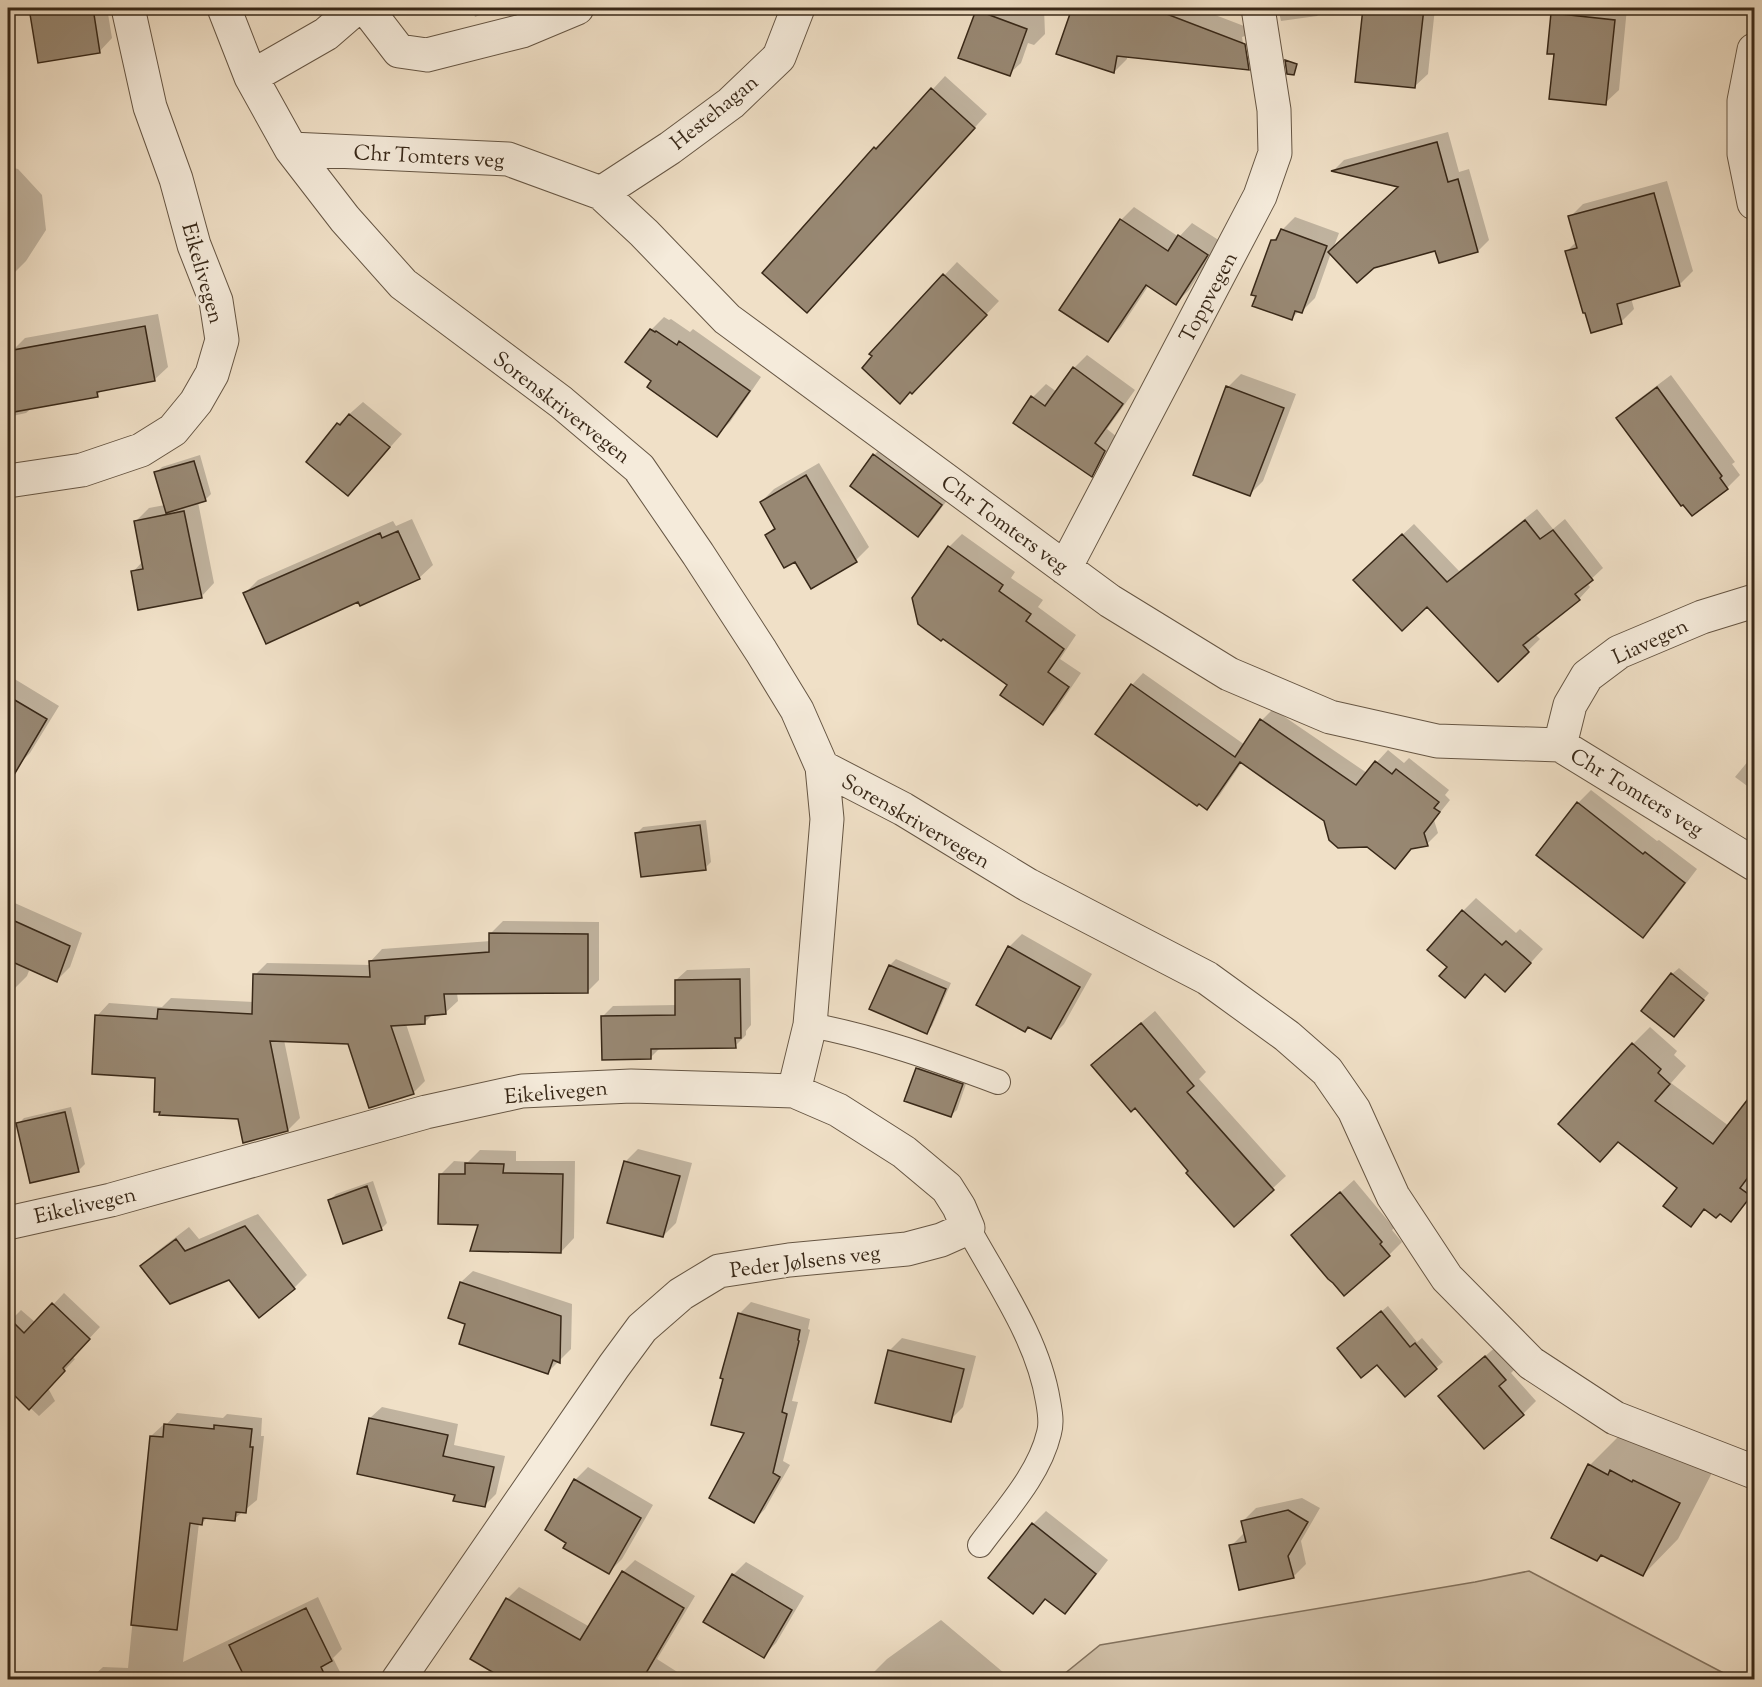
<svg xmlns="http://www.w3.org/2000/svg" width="1762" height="1687" font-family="'Sorts Mill Goudy',serif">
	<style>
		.green { fill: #d1c1a9; stroke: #847460; stroke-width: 1.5 }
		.shadow { fill: #0003; fill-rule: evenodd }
		.building { fill: #988873; stroke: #382818; stroke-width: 1.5 }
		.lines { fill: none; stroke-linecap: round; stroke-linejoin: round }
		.service-casing { stroke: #665644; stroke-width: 26 }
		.minor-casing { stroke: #665644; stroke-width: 35 }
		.service { stroke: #f5ebdb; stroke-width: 24 }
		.minor { stroke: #f5ebdb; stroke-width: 33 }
		.labels { text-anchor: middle; stroke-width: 6; stroke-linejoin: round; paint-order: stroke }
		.street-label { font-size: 21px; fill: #382818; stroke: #f5ebdb }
	</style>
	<rect width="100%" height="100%" fill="#f0e0c7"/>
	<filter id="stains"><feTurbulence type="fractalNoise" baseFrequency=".00333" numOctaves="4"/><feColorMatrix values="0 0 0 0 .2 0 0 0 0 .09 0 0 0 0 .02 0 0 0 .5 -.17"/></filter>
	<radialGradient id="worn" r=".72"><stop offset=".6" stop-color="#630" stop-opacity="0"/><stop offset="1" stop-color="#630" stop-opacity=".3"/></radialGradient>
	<!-- green -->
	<path class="green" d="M1529,1571L1735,1679H1058L1100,1645L1475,1582Z"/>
	<!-- shadow -->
	<path class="shadow" d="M30,8H107L112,38L99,52L39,62Z
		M472,8H498L475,17Z
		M978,8H1044L1045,34L1034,45L1028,43L1021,63L1009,74L960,57Z
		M1073,8H1197L1257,31L1261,56L1248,69L1127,55V59L1114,72L1058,53ZM1245,36L1248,56H1245L1242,37Z
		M1278,8H1323V10L1317,16L1281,21Z
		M1365,8H1435L1428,74L1414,87L1357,80Z
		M1559,8H1627L1619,90L1605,103L1555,53L1553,14Z
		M945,76L987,114L820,298L875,148L888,135L889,137Z
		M1448,132L1459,172L1469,169L1489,240L1478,251L1436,249L1331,253L1315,298L1302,311H1299L1291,319L1273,241L1282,230L1295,217L1339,233L1333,249L1400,186L1334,170L1344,160Z
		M8,167L18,169L42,195L46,230L26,261L12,275L8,277Z
		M1667,181L1693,271L1680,284L1631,298L1634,309L1621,322L1567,251L1577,241L1570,217L1583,204Z
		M1134,207L1179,237L1192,223L1220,241L1189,290L1176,303L1149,285L1121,327L1108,340L1121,220Z
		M957,262L999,301L925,379L874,356L871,353Z
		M158,314L168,367L154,380L103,389L97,395L33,407L26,413L8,417V351L13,350L25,338Z
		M664,317L669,320L671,319L690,332L693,329L761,377L730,422L717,435L654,381L651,330Z
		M1087,355L1135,390L1107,429L1117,437L1104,462L1091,475L1015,423L1033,397L1046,384L1057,392L1074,368Z
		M1241,374L1296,394L1263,481L1250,494L1228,387Z
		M1671,375L1735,462L1732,464L1740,475L1727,488L1618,418L1631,405Z
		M363,402L402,434L348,494L338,424Z
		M887,442L954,491L931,522L918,535L874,455Z
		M200,455L211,494L205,500L198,502L214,583L201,597L133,572L143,561L136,521L149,508L165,505L156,473L162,467Z
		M819,463L869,547L856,560L811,587L796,560L767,535L775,526L761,502L774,489Z
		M1537,509L1553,529L1565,519L1603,568L1587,583L1590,587L1579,599L1535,634L1540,639L1498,680L1427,605L1367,568L1414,524L1459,571Z
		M412,519L433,565L419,578L361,604L359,600L245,593L258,580L393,521L396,526Z
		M962,534L1015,572L1011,578L1043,600L1038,607L1076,635L1060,659L1081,673L1056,710L1043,723L1009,685L949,547Z
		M1143,673L1245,745L1262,720L1273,709L1367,773L1388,750L1404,763L1409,758L1449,790L1445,795L1450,800L1434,820L1438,833L1427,844L1413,847L1395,867L1368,846L1326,820L1242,762L1219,796L1207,808L1132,685Z
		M8,675L59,706L30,753L17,766L8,760Z
		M1754,754V791L1735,777Z
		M1591,790L1657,841L1659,840L1697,869L1656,923L1643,936L1578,803Z
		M706,820L711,862L705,868L637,833L643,827Z
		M1476,898L1516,933L1520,929L1543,949L1518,977L1449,967L1463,911Z
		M8,900L82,933L70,967L57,980L30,968L27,976L14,989L8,986Z
		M503,921L599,922V980L587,992L457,993L458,1001L445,1013L433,1014L425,1022L406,1024L425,1081L413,1093L349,1042L284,1040L300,1118L288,1130L239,1118L157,1076L97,1016L109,1003L162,1007L171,998L254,1002L255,975L267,963L371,965L370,962L382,949L491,941V933Z
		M1022,934L1092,974L1064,1024L1051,1037L1030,1026L1025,1030L1009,947Z
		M896,959L951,983L932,1026L926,1032L890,965Z
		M750,968L751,1025L746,1031V1035L735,1046L661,1047L650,1058L602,1017L613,1006L677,1005L676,980L687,970Z
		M1679,968L1709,993L1680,1029L1672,974Z
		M1155,1011L1206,1072L1199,1079L1286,1176L1234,1224L1135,1106L1093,1065L1106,1052Z
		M1650,1027L1677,1051L1674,1055L1686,1066L1671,1083L1729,1126L1754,1092V1195L1731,1220L1720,1212L1706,1209L1691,1225L1633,1044Z
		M923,1062L968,1078L957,1110L950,1116L917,1069Z
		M71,1107L85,1164L79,1170L18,1124L24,1118Z
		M638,1149L692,1163L676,1223L663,1236L625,1162Z
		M480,1150L516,1151V1161H575L574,1238L561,1252L480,1224L441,1174L454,1161L468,1162Z
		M1354,1180L1394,1228L1392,1230L1402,1242L1389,1255L1293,1235Z
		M373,1181L387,1223L381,1229L330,1200L336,1194Z
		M258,1214L307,1275L294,1288L142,1266L155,1253L189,1227L199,1239Z
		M473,1271L572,1304L571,1349L548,1372L467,1323L461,1282Z
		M64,1293L100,1327L72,1357L75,1359L48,1388L55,1401L39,1416L8,1387V1319L9,1322L21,1310L36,1323Z
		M751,1302L810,1319L808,1329L810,1330L792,1401L798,1402L783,1461L790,1465L765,1509L754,1521L747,1432L724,1378L722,1377L740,1313Z
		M1388,1306L1417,1342L1422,1338L1443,1362L1405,1395L1377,1363L1345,1342Z
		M902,1338L976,1356L963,1407L950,1420L889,1351Z
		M1499,1344L1518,1366L1511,1373L1536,1401L1523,1414L1440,1396Z
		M382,1407L458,1424L454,1445L505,1456L496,1494L485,1505L456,1494L370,1418Z
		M177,1413L223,1418L227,1414L262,1418L261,1436H264L257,1500L234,1519L208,1517L202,1523H199L183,1662L318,1597L342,1649L333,1658L341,1674L336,1680H89L103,1667L128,1668L151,1436L163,1425H166Z
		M1625,1430L1715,1467L1678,1539L1643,1575L1603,1554L1597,1559L1590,1465Z
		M588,1467L653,1505L622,1559L609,1572L568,1542L575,1480Z
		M1302,1498L1320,1508L1301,1541L1306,1564L1293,1577L1231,1546L1244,1533L1243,1521L1256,1508Z
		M1046,1511L1108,1560L1078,1599L1065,1612L1047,1598L1033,1612V1524Z
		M635,1560L695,1596L657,1659L682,1675L680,1678L683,1680H550L507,1599L519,1587L590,1627L623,1572Z
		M746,1562L804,1596L776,1643L763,1656L705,1622L733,1575Z
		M1754,1598V1633L1748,1632Z
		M941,1620L1010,1678L1008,1680H866L887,1659Z"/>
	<!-- building -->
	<path class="building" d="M29,8H93L100,53L38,63Z
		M1072,8H1151L1245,44L1249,70L1117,56L1114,73L1056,54Z
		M1363,8H1424L1415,88L1355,82Z
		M976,10L1027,29L1010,76L958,58Z
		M1551,13L1615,20L1606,105L1549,99L1554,54H1547Z
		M1285,60L1297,64L1294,75L1287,74Z
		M931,88L975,128L807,313L762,273L874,147L876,149Z
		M1437,142L1448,182L1458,179L1478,252L1439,263L1435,251L1374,268L1357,283L1328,252L1398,187L1331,171Z
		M1654,193L1680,286L1617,304L1622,324L1591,333L1585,313H1583L1565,251L1577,248L1568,216Z
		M1120,219L1168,251L1178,235L1208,255L1176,305L1146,285L1108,342L1059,310Z
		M1281,229L1327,246L1302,313L1295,311L1292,320L1252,306L1256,296L1251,295L1271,240H1276Z
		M943,274L987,315L912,394L910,392L900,404L862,368L872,356L869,354Z
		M145,326L155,381L97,392L98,397L8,413V351Z
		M650,329L655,332L656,331L677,345L679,341L750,391L717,437L647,387L651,381L625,362Z
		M1073,367L1123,404L1095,443L1105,451L1092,477L1013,423L1031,396L1045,406Z
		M1226,386L1284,408L1250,496L1193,475Z
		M1657,387L1722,476L1720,478L1728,489L1692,516L1683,505L1681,506L1616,418Z
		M349,414L390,447L348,496L306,462L337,423L340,425Z
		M873,454L942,505L918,537L850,486Z
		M194,461L206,501L166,513L154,472Z
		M806,475L857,562L811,589L795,562L784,568L765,535L775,529L760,502Z
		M184,511L202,598L138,610L131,571L143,569L134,521Z
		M1525,520L1540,539L1553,530L1593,580L1575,594L1580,600L1523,645L1529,652L1498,682L1427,607L1402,631L1353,580L1402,534L1447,582Z
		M398,531L420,579L360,606L358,602L266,644L243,593L380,533L382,538Z
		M948,546L1003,585L999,591L1031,614L1026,621L1064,649L1048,672L1069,687L1043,725L1000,695L1007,685L943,639L941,641L918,624L912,598Z
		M1131,684L1235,757L1260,719L1356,785L1375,761L1392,774L1396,769L1439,802L1434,808L1440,812L1424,833L1428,846L1411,849L1395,869L1367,847L1338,848L1329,840L1324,821L1240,762L1207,810L1199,804L1197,806L1095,734Z
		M8,696L47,719L8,785Z
		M1577,802L1643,854L1645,852L1685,883L1643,938L1536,855Z
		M700,825L706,870L641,877L635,833Z
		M1462,910L1502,945L1506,941L1531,963L1505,992L1485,974L1465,998L1439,976L1447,967L1427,950Z
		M8,918L70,946L57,982L8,960Z
		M489,933L588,934V993L444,994L446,1014L425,1016V1024L391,1026L414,1094L369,1108L348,1044L270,1041L288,1131L243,1143L238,1119L159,1115L160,1112H154L155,1078L92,1074L95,1015L157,1019L158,1009L252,1014L253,974L370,977L369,961L489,952Z
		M1008,946L1080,987L1051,1039L1028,1027L1025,1032L976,1005Z
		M889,965L946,989L927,1034L869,1009Z
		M1671,973L1704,1000L1674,1037L1641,1011Z
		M740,979L741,1038H735L736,1048L651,1049V1059L602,1060L601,1016L675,1015V980Z
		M1141,1023L1194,1086L1187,1092L1274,1190L1234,1227L1186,1173L1188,1171L1135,1108L1131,1112L1091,1065Z
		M1632,1043L1661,1069L1658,1073L1670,1084L1655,1101L1713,1144L1755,1090V1168L1740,1188L1751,1196L1731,1222L1720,1214L1716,1218L1704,1209L1691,1227L1663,1206L1677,1188L1618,1142L1600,1162L1558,1124Z
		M916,1068L963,1084L951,1117L904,1101Z
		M65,1112L79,1172L30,1183L16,1123Z
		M624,1161L680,1176L663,1237L607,1223Z
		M465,1163L504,1164L503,1173L563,1174L561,1253L470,1251L478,1225L438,1224L439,1174H465Z
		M367,1186L382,1230L343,1244L328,1200Z
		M1340,1192L1382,1242L1380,1244L1390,1256L1344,1296L1333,1283L1328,1279L1291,1235Z
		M245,1226L295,1289L259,1318L229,1280L170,1304L140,1266L176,1239L185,1251Z
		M460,1282L561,1316L560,1363L553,1360L548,1374L459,1344L465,1324L448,1318Z
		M52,1303L90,1339L63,1368L65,1371L29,1410L8,1389V1317L24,1333Z
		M1381,1311L1410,1347L1415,1343L1437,1369L1405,1397L1377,1365L1361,1378L1337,1348Z
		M738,1313L800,1330L798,1340L799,1341L782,1412L787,1414L773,1473L780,1477L754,1523L709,1498L744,1433L711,1425L723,1379L720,1378Z
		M888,1350L964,1369L951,1422L875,1403Z
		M1485,1356L1506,1380L1499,1386L1524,1415L1484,1449L1438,1396Z
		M369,1418L448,1435L443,1456L494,1467L485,1507L453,1501L455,1495L357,1474Z
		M164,1424L214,1429V1425L252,1429L250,1447H253L246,1513L236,1512L235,1521L203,1518L202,1525L190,1523L177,1630L131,1625L150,1436L163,1437Z
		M1588,1464L1608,1475L1610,1470L1632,1482L1633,1480L1680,1503L1643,1576L1601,1555L1597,1561L1551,1538Z
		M574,1479L641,1518L609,1574L563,1548L566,1543L545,1530Z
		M1288,1510L1308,1522L1288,1556L1294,1578L1239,1590L1229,1545L1246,1542L1241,1521Z
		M1032,1523L1096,1574L1065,1614L1045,1599L1033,1614L988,1578Z
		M622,1571L684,1608L642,1680H506L470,1659L506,1598L580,1640Z
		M732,1574L792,1610L764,1658L703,1622Z
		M306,1608L332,1661L321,1667L327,1680H246L229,1645Z"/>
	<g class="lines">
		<defs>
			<path id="service" d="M810,1025C875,1037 936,1059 998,1082
				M968,1228C998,1283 1038,1339 1048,1401C1050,1412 1052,1423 1049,1433C1039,1475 1005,1511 980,1545"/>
			<path id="minor" d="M224,8L251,77L291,149L345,219L403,284L561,402L639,468L698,554L761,651L797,710L822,767L903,809L1028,885L1207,978L1287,1036L1327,1071L1354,1110L1393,1196L1447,1278L1531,1363L1615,1418L1754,1472
				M366,8L399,51L427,55L522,31L577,8
				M1754,50L1744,101V154L1754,203
				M251,77L326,34L356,8
				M291,149L508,159L601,193L644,233L727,319L1110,601L1229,674L1330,717L1437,741L1560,745L1754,864
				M601,193L670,148L731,103L779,57L798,8
				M8,481L82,470L141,450L173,430L196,402L212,374L222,340L216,301L194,245L176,179L150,107L128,8
				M1065,568L1260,196L1275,153L1274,110L1258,8
				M1560,745L1570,705L1587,676L1619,652L1702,617L1754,601
				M8,1223L111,1200L426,1112L522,1091L631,1086L794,1091L810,1025L827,819L822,767
				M398,1680L614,1366L642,1328L681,1294L719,1271L789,1260L907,1249L941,1240L968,1228L959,1207L947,1188L904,1152L838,1110L794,1091"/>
		</defs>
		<!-- service casing -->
		<use href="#service" class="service-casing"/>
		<!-- minor casing -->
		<use href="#minor" class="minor-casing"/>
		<!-- service -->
		<use href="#service" class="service"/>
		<!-- minor -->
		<use href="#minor" class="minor"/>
	</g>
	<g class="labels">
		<!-- street labels -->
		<g class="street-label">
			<text transform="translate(714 112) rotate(-39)" y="7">Hestehagan</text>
			<text transform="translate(429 156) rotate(3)" y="7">Chr Tomters veg</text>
			<text transform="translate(203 273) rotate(74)" y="7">Eikelivegen</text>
			<text transform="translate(1208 297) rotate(-62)" y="7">Toppvegen</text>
			<text transform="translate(562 407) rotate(38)" y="7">Sorenskrivervegen</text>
			<text transform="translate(1005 524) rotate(36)" y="7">Chr Tomters veg</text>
			<text transform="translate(1650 641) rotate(-25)" y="7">Liavegen</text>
			<text transform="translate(1637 792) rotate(31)" y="7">Chr Tomters veg</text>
			<text transform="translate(916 821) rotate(30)" y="7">Sorenskrivervegen</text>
			<text transform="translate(556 1092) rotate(-5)" y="7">Eikelivegen</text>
			<text transform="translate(85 1205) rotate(-13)" y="7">Eikelivegen</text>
			<text transform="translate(805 1261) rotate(-7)" y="7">Peder Jølsens veg</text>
		</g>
	</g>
	<!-- margin -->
	<rect width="1762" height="1687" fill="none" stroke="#f0e0c7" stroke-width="30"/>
	<rect x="9" y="9" width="1744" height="1669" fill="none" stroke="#382818" stroke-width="3"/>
	<rect x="15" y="15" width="1732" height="1657" fill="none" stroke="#382818" stroke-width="1.5"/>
	<rect width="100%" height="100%" filter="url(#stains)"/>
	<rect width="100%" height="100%" fill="url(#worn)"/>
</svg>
